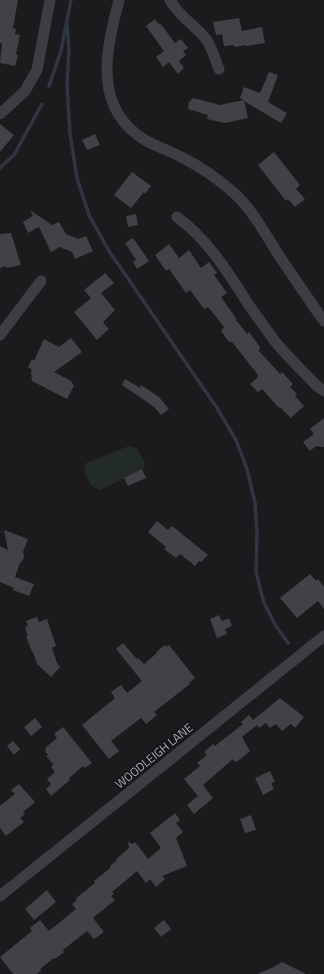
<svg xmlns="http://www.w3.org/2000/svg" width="324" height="974" font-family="'Titillium Web',sans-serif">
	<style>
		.green { fill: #222b25 }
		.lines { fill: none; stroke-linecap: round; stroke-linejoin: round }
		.stream { stroke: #303641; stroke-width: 3.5 }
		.building { fill: #424246 }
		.minor { stroke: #3d3d43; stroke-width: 11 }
		.labels { text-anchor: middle; stroke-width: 4; stroke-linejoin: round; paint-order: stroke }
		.street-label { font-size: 12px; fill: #adafbc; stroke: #161518 }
	</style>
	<rect width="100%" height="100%" fill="#1b1a1d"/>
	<!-- green -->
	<path class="green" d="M129,446L137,448L145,463L144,469L100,490L91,486L84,470L86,463Z"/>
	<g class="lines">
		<!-- stream -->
		<path class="stream" d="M67,24L69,50L67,85L70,134L77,178L89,215L109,251L217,408L236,440L247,469L255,503L257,533L256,572L264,603L276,626L288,643
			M49,86L61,51L71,0
			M0,168L14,155L42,104"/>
	</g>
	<!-- building -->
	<path class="building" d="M0,0H18L13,28L16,29L15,34L20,35L16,54L18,55L15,66L0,63L2,43H0Z
		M239,18L242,31L262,27L265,43L246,46V45L234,47V45L224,46L222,34L216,35L213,22Z
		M155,19L158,24L160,23L175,43L181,39L188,48L183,51L186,55L179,61L184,68L178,74L169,62L163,67L156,57L164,51L146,26Z
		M269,72L278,75L268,102L287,113L281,123L244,101L248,118L225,123L207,119L208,115L188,109L189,102L193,98L220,105L244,100L240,98L244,87L260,93Z
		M0,124L14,135L0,152Z
		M95,134L100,145L87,150L82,140Z
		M274,152L300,185L296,189L305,199L295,207L288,199L286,201L258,165Z
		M132,172L151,186L145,194L144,192L131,208L114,195Z
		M30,210L52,225L59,222L66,234L78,239L86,236L93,251L75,259L72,252L60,247L51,252L39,227L28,233L23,222L33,216Z
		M136,214L138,225L128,227L126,216Z
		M11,233L21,265L7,268L6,266L0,268V234Z
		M133,238L149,261L137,269L133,262L136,260L125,243Z
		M169,244L179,258L189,250L201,268L209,262L217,273L214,275L227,293L221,297L236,318V320L247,334L249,332L260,347L259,351L280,374L282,372L293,384L290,387L297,394L295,396L304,406L291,418L280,407L279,408L262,389L258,392L250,384L258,377L257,376L258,375L240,352L232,342H229L221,331L224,327L208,307L204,309L190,290L186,293L169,269L166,271L155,255Z
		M105,273L114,283L101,293L115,310L103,322L109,329L97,340L74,312L91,298L84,290Z
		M71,338L82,352L54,372L71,381L74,386L67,399L32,381L31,372L32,370L28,367L32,359L34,361L44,339L59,347Z
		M125,379L140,388L141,385L159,397L169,409L161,415L153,406L122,385Z
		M324,418V447L316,446L310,451L303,442L314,434L310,429Z
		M142,469L146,478L128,486L124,478Z
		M157,521L168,530L172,526L208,555L201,562L199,561L195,566L180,554L176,558L164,549L166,547L148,532Z
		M4,530L28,539L23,552L24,558L22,561L20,563L15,577L34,584L29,596L13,590L14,588L0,582V546L8,550Z
		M310,574L316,581L318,579L324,587V609L318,601L297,618L280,598Z
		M219,615L222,621L229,618L232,626L225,629L227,634L217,638L210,619Z
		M37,617L39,622L47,619L56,646L52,648L57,663L60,667L51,677L37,664L33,652H32L26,636H28L25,627L28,626L26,621Z
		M123,643L137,659L138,658L144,664L157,653L156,652L165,645L166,647L169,645L195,678L189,683L190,684L154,712L157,715L146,724L141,718L111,741L119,751L109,759L82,725L115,698L111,692L121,685L127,693L142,681L116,649Z
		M280,698L304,717L295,728L291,724L282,731L276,724L270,728L266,723L259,728L257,725L242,737L250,751L238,761L235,762L233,759L203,785L213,798L194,814L187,805L198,796L184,779L200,766L197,763L207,755L204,752L213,744L215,746L243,724L241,722L249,715L253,720Z
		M35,718L42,727L31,736L24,727Z
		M63,727L92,763L85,768L83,766L69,778L70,780L51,796L46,789L51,784L47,779L55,772L51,767L53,764L46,756L48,755L45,751L46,750L45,748L57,738L54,734Z
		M13,741L20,749L14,755L7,746Z
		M270,771L275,782L271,783L274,789L263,795L255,778Z
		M19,784L35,802L23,812L25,814L20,818L24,822L6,836L0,828V806L15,794L11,790Z
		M175,813L180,820L176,823L183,832L176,838L187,866L162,876L165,879L156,887L150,879L146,883L137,871L112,892L114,894L111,896L115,900L93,918L104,932L94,939L87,931L63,950L64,952L55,959L54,958L40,969L42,970L37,974H13L0,957L32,931L30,928L40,920L49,931L76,909L72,904L77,900L75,899L95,883L94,881L109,869L111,865L117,860L116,859L128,849L129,847L128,842L133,844L135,842L148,859L161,848L150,833Z
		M251,815L256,830L245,833L240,819Z
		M47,890L56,902L34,920L25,909Z
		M164,920L171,929L161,937L154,928Z
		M282,962L306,974H257L274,967Z"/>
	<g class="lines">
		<!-- minor -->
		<path class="minor" d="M119,0C106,50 92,108 145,140C157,147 171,151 183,158C201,167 218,179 233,192C252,209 264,232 278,254C293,276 308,299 324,321
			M170,0C179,17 195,25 206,39C212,47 215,60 219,69
			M0,114L25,91L37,70L50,0
			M177,217C206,238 226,269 245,299C253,312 263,324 271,336C284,354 302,370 317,386L324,391
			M0,335L41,281
			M0,896L324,636"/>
	</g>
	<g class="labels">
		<!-- street labels -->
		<g class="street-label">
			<text transform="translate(154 756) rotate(-39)" y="4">WOODLEIGH LANE</text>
		</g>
	</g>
</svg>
